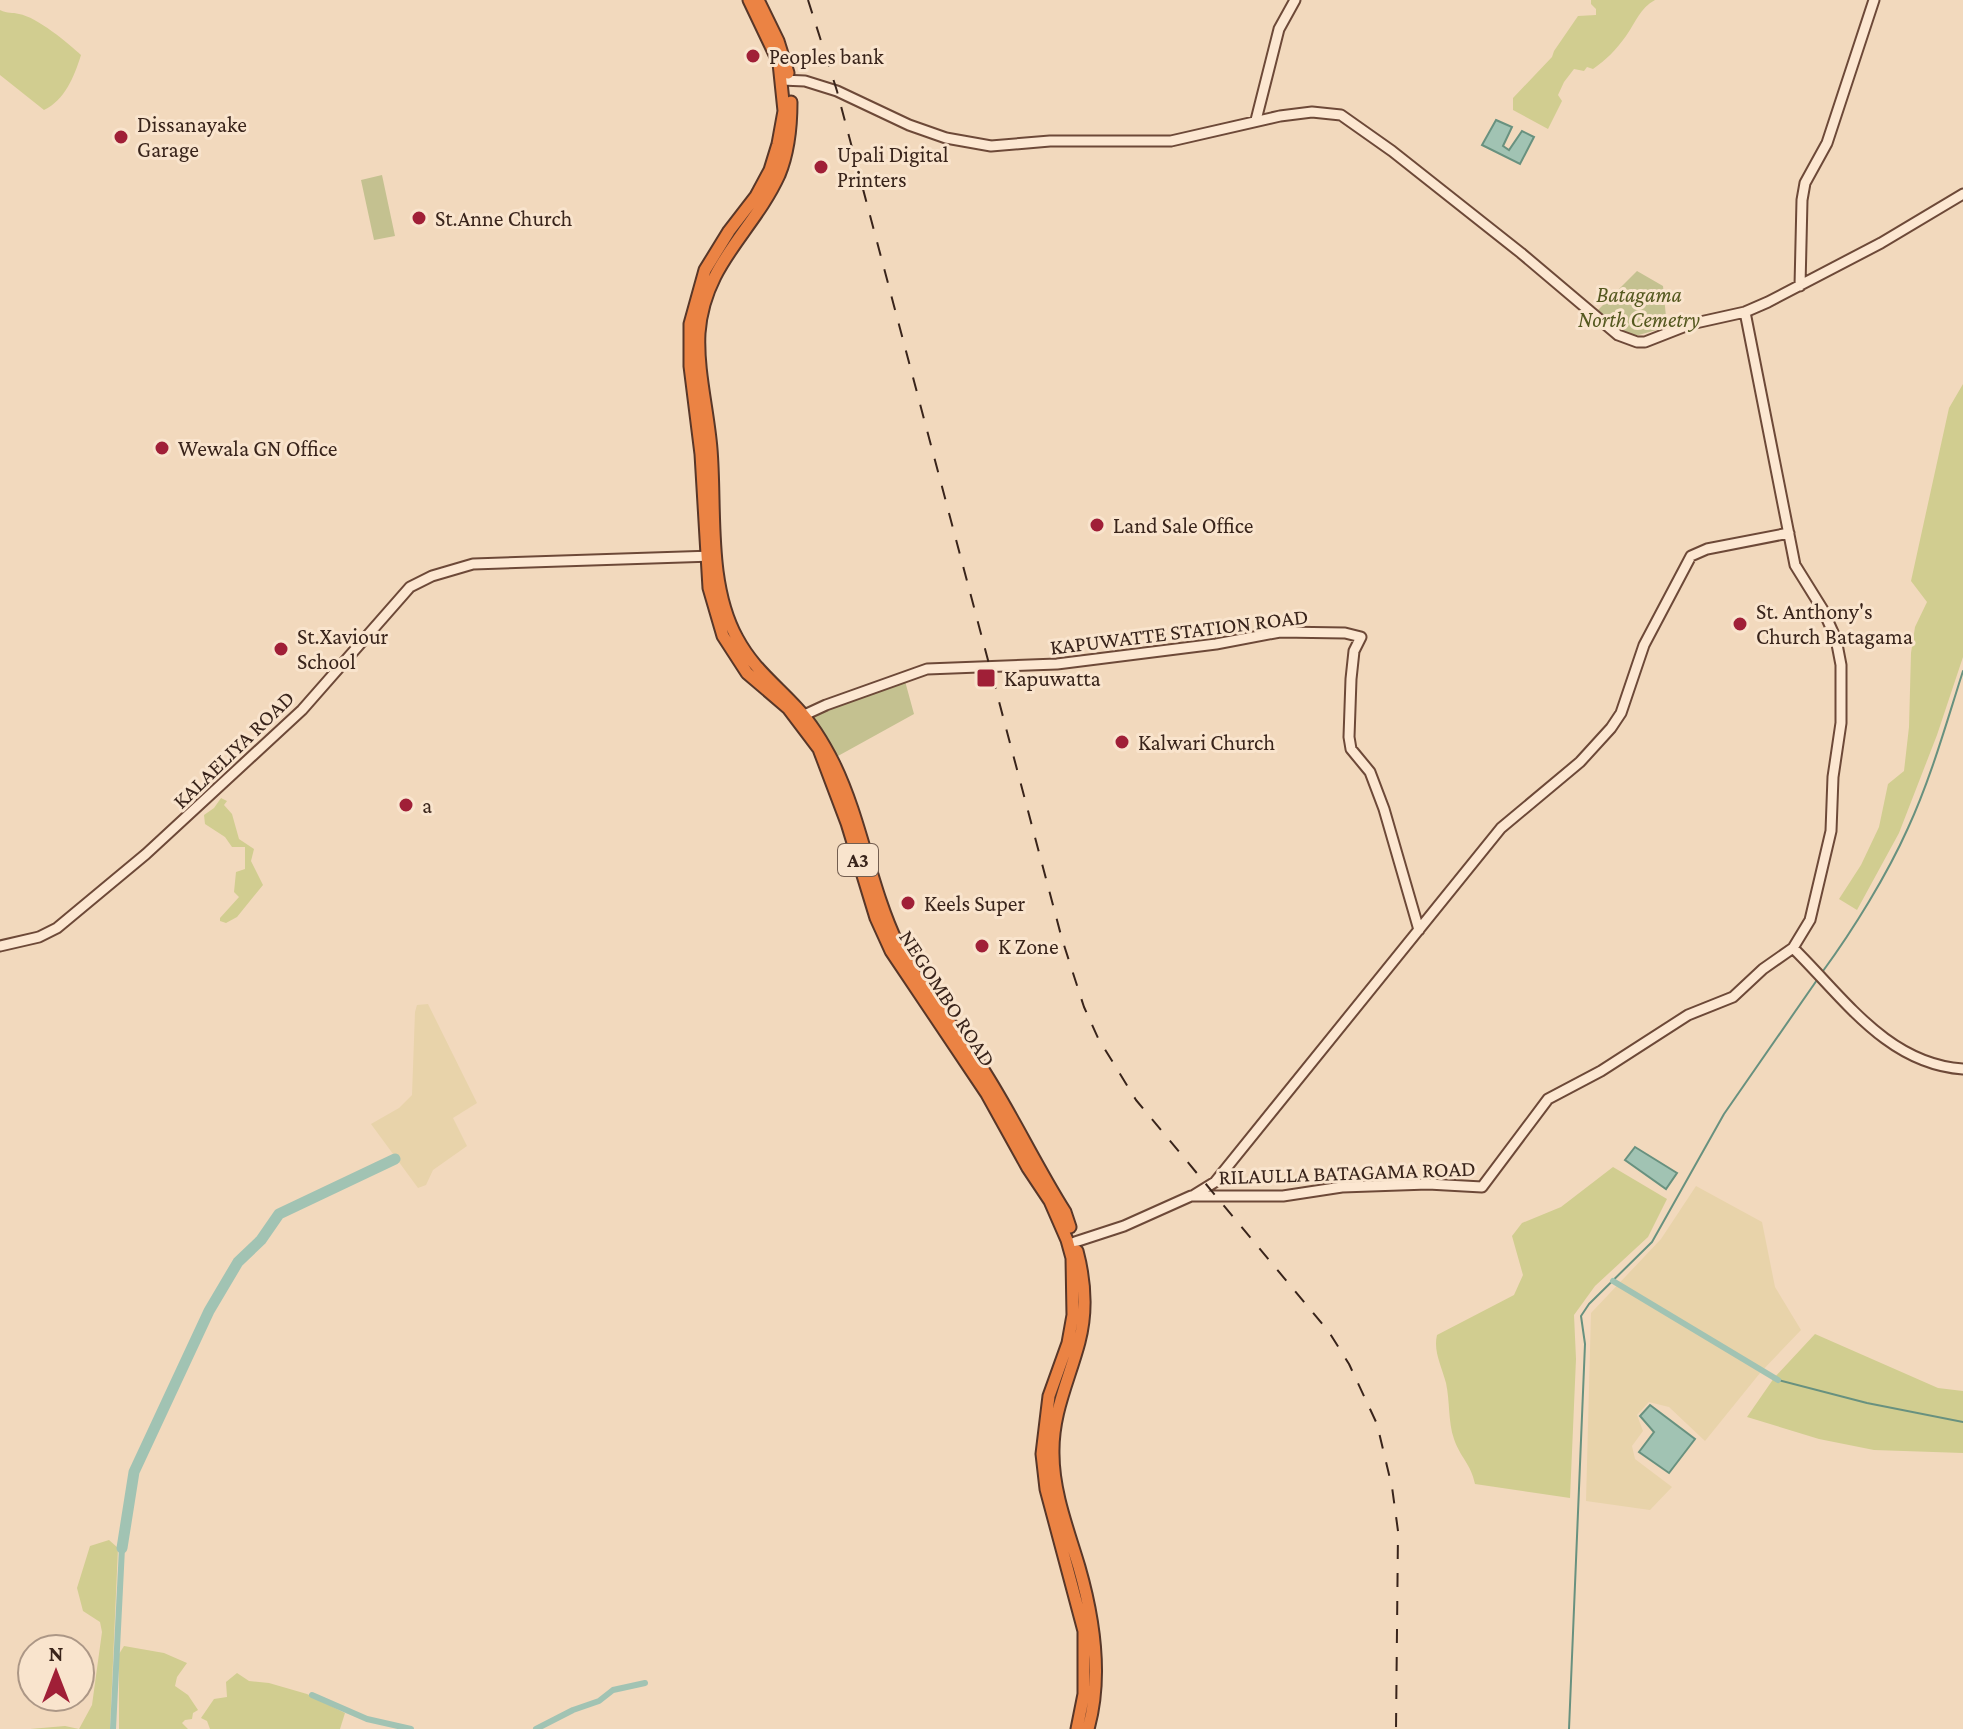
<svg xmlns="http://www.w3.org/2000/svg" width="1963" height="1729" font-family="'Crimson Pro',serif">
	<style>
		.farmland { fill: #e8d3aa }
		.green { fill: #d1cd90 }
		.cemetery { fill: #c4c190 }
		.water { fill: #a1c3b3; stroke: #68917f; stroke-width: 2 }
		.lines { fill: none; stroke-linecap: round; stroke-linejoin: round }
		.stream { stroke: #68917f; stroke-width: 2 }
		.canal { stroke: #a1c3b3; stroke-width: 6 }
		.river { stroke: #a1c3b3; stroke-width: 11 }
		.secondary-casing { stroke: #6d4938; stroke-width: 13 }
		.highway-casing { stroke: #583729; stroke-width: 15 }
		.secondary { stroke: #fce7d1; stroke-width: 9 }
		.highway { stroke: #eb8344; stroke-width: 11 }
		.rail { stroke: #39241b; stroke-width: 2; stroke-dasharray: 14 14; stroke-linecap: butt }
		.poi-dot { fill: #a01f37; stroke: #f9e4cd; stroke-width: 3 }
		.labels { text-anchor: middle; stroke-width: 6; stroke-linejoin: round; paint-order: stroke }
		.shield { fill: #f9e4cd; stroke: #735e50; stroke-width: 2 }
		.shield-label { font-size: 20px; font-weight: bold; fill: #39241b }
		.poi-label { font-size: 22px; fill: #39241b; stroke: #f9e4cd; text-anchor: start }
		.park-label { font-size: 22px; font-style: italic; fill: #54581f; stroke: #f9e4cd }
		.street-label { font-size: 22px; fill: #39241b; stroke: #f9e4cd }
	</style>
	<rect width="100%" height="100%" fill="#f2d9bd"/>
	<!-- farmland -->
	<path class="farmland" d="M428,1004L477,1103L453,1118L467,1146L433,1170L426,1185L418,1188L371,1124L399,1108L412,1095L415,1012L417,1005Z
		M1696,1186L1762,1222L1775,1287L1801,1330L1760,1373L1705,1441L1669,1407L1649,1402L1637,1415L1643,1431L1632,1446L1635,1459L1672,1487L1650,1510L1586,1501L1591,1313L1661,1239Z"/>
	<!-- green -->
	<path class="green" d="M1591,0H1655C1640,8 1636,22 1626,36C1616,50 1606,60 1593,69L1587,67L1584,71L1574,69L1564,82L1558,95L1562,101L1548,129L1513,110V98L1552,57L1554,51L1578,16L1596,15V9L1591,4Z
		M0,10C8,14 12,12 19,14C37,17 68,43 81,55C74,77 65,100 44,110L0,75Z
		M1963,384V657L1937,735L1899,833L1857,910L1839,899L1861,865L1879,827L1888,784L1904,771L1909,727L1911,653L1915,627L1927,602L1911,581L1949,408Z
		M221,798L227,801L224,805L232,814L239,839L254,849L251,861L263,885L237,917L226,923L220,921V918L239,897L234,892L236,872L245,869V847H232L225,837L205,824L204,815L214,808Z
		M1613,1167L1667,1199L1648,1237L1595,1286L1574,1315L1576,1359L1570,1498L1475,1484C1471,1464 1460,1457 1454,1439C1448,1422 1450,1401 1446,1383C1442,1367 1433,1351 1437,1335L1514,1295L1523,1275L1512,1236L1522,1223L1561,1207Z
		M1815,1334L1938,1388L1963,1391V1453L1874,1450L1819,1439L1747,1417L1774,1378Z
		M109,1540L118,1548L110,1729H30L65,1726L79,1729L92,1705L102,1632L100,1622L83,1611L77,1588L90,1546Z
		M124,1646L164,1653L187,1663L177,1677L175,1686L188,1695L198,1710L193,1713L192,1719L185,1720L182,1723L188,1729H119V1654Z
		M237,1673L249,1681L269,1683L307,1694L345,1713L340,1729H210L207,1721L201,1718L214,1699L227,1697L226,1682Z"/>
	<!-- cemetery -->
	<path class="cemetery" d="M382,175L395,236L374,240L361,180Z
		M1637,271L1663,286L1667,327L1635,336L1618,328L1596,312Z
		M905,681L914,714L838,756L810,718L869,693Z"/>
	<!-- water -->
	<path class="water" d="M1496,120L1512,127L1503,146L1509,150L1522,131L1534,137L1520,164L1482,145Z
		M1635,1147L1677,1173L1666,1189L1625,1160Z
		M1650,1405L1695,1439L1669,1473L1639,1452L1654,1432L1640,1416Z"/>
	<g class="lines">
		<!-- stream -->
		<path class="stream" d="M1823,971C1853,930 1887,875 1908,828C1931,778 1946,724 1963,671
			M1778,1380L1867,1403L1963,1422
			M1569,1729L1585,1344L1581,1316L1589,1304L1652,1242L1724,1114L1817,980"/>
		<!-- canal -->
		<path class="canal" d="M1613,1281L1778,1380
			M312,1695L367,1719L411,1729
			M113,1729L122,1548
			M536,1729L573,1710L599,1701L613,1690L645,1683"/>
		<!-- river -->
		<path class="river" d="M122,1548L134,1472L209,1311L238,1262L261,1240L279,1214L395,1159"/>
		<defs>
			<path id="secondary" d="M782,80L805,81L837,91L909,125L946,138L991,146L1050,141H1171L1280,116L1312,112L1341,115L1392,151L1521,253L1618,335L1637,342H1645L1691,324L1745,312L1768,302L1881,243L1963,194
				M1256,120L1279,29L1295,0
				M1800,286L1802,200L1805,183L1827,143L1874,0
				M800,717L826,705L927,669L1057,664L1216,644L1280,632L1345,633L1361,637L1354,651L1351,679L1349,737L1351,749L1370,772L1384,809L1419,930
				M0,946L39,937L57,928L146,854L302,710L410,587L432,576L473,564L713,556
				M1793,948C1843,997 1887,1064 1963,1069
				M1194,1195L1215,1182L1501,828L1580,762L1611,728L1621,713L1644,645L1691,556L1707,549L1789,533
				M1075,1242L1124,1226L1191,1196H1283L1342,1187L1428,1184L1482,1187L1548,1099L1601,1071L1688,1015L1733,997L1763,969L1793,948L1810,920L1831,831L1833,777L1841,723V665L1836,639L1823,610L1795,565L1745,312"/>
			<path id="highway" d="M749,0L779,63L784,111L778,144L770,170L756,196L729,231L705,270L690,324V366L701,454L709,588L723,636L747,673L788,708L819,749L847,823L876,918L891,951L987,1094L1028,1168L1050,1201L1067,1240L1072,1258L1073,1315L1068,1343L1049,1396L1042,1454L1046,1489L1084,1631V1694L1077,1729
				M758,0L778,41L788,73
				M791,102C791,127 789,151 779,175C753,232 704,264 699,333C697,371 708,411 711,449C716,510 707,583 737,638C753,668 774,683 797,708C812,724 824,744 834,764C862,822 870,887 898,945C919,987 952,1023 978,1062C1010,1110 1034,1163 1065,1212L1070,1227
				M1077,1251C1085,1281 1087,1312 1079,1342C1069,1380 1052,1413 1053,1454C1053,1492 1068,1530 1079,1567C1094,1619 1103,1676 1088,1729"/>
		</defs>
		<!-- secondary casing -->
		<use href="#secondary" class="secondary-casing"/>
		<!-- highway casing -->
		<use href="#highway" class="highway-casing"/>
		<!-- secondary -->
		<use href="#secondary" class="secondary"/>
		<!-- highway -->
		<use href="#highway" class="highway"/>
		<!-- rail -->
		<path class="rail" d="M808,0L837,91L1062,939L1084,1007L1098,1038L1136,1100L1329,1332L1349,1364L1377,1424L1392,1487L1398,1531L1396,1729"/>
	</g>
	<!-- markers -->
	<g class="poi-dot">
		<circle cx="753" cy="56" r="8"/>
		<circle cx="121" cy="137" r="8"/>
		<circle cx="821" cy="167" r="8"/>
		<circle cx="419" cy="218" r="8"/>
		<circle cx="162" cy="448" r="8"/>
		<circle cx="1097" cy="525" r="8"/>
		<circle cx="1740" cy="624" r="8"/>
		<circle cx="281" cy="649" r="8"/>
		<rect x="976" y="668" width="20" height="20" rx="4"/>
		<circle cx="1122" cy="742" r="8"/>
		<circle cx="406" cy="805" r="8"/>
		<circle cx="908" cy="903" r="8"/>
		<circle cx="982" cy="946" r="8"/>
	</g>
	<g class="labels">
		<!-- shield labels -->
		<rect class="shield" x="838" y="844" width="40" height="32" rx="6"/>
		<g class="shield-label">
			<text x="858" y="867">A3</text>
		</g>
		<!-- poi labels -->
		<g class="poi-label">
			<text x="769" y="64">Peoples bank</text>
			<text x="137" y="132">Dissanayake<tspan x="137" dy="25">Garage</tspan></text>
			<text x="837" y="162">Upali Digital<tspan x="837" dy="25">Printers</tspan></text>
			<text x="435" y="226">St.Anne Church</text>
			<text x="178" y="456">Wewala GN Office</text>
			<text x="1113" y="533">Land Sale Office</text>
			<text x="1756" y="619">St. Anthony's<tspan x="1756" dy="25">Church Batagama</tspan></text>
			<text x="297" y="644">St.Xaviour<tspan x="297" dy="25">School</tspan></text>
			<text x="1004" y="686">Kapuwatta</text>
			<text x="1138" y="750">Kalwari Church</text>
			<text x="422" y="813">a</text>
			<text x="924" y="911">Keels Super</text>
			<text x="998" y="954">K Zone</text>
		</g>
		<!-- park labels -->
		<g class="park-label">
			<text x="1639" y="302">Batagama<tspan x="1639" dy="25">North Cemetry</tspan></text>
		</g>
		<!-- street labels -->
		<g class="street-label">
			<text transform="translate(1179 631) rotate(-7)" y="8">KAPUWATTE STATION ROAD</text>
			<text transform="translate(233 749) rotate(-44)" y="8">KALAELIYA ROAD</text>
			<text transform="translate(948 998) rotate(57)" y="8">NEGOMBO ROAD</text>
			<text transform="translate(1347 1172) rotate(-2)" y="8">RILAULLA BATAGAMA ROAD</text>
		</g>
	</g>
	<!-- north arrow -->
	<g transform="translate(56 1673)"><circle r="38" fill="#f9e4cd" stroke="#ac9786" stroke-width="2"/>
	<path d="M0-6L14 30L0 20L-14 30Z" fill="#a01f37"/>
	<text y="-12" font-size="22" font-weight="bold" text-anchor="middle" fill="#39241b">N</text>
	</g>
</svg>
